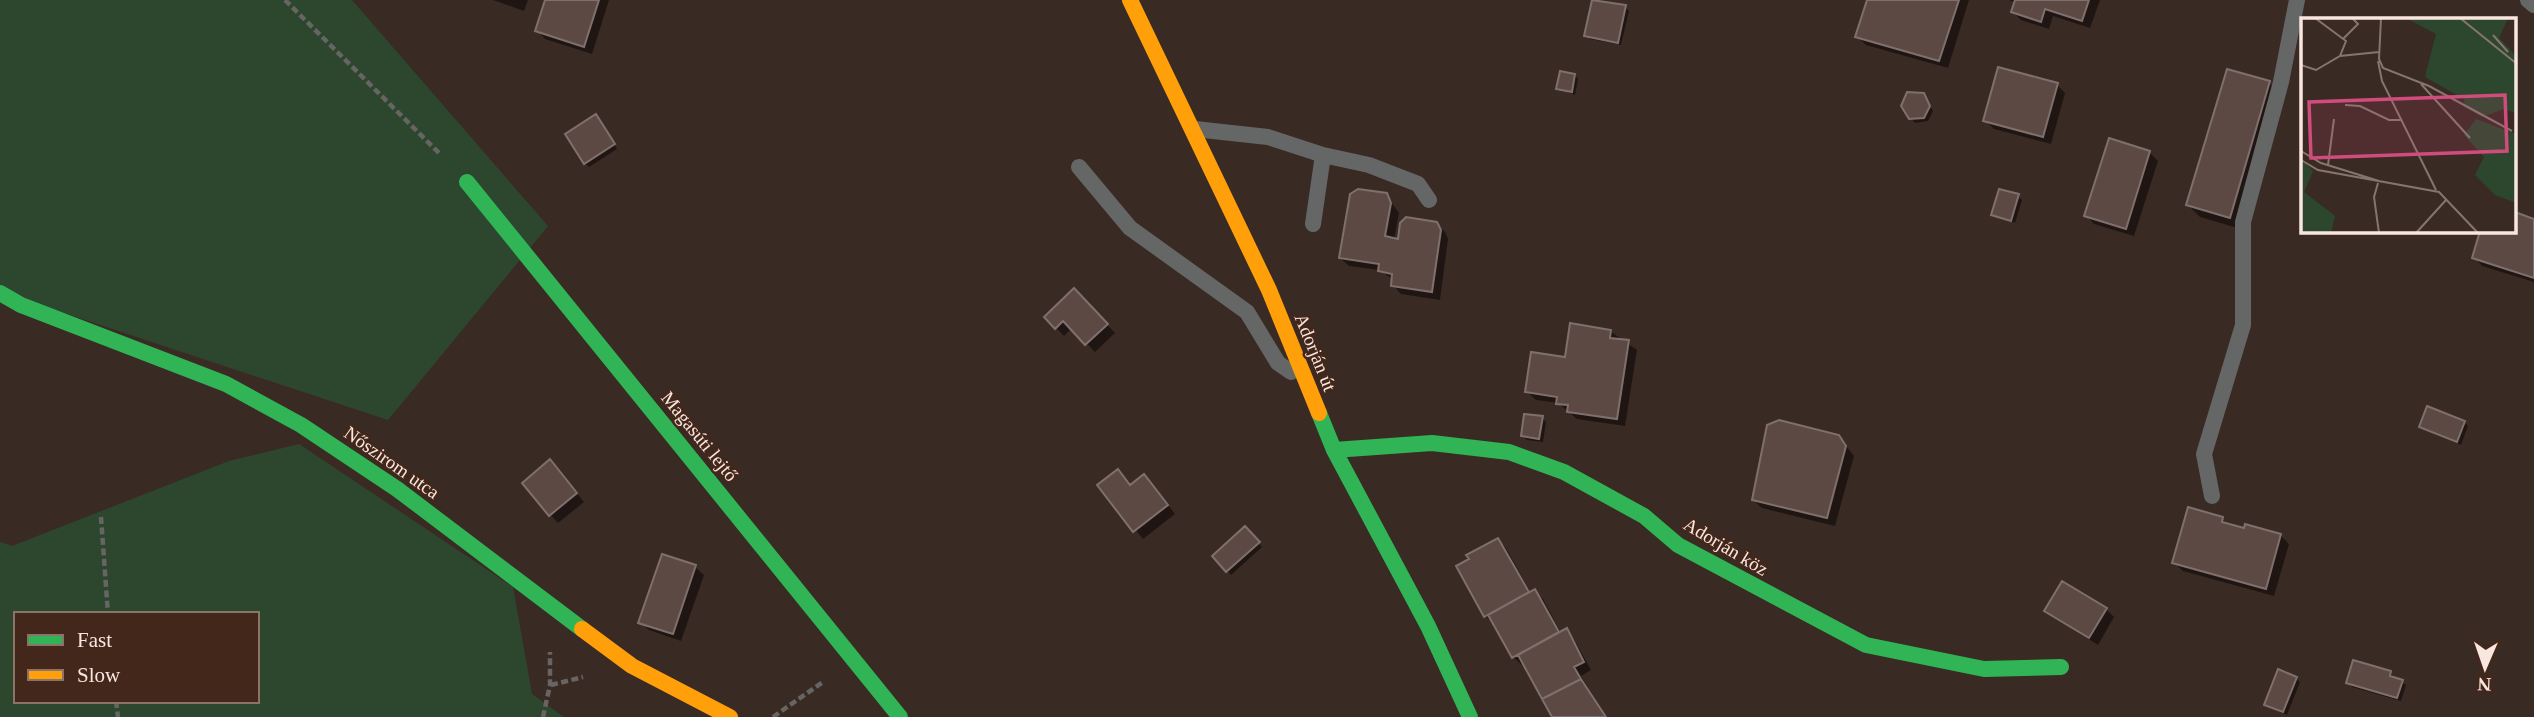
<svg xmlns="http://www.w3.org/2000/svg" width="2534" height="717" font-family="'Times New Roman',serif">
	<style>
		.green { fill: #2d472e; fill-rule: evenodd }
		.shadow { fill: #0007 }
		.building { fill: #5d4944; stroke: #7f706d; stroke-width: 2 }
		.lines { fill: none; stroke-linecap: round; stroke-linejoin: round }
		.path { stroke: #676563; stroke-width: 4.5; stroke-dasharray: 7 3.5; stroke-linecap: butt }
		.lane { stroke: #646765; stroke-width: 16 }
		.fast { stroke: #30b455; stroke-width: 16 }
		.slow { stroke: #ff9f0a; stroke-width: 16 }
		.labels { text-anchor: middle; stroke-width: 5; stroke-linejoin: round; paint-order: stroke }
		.street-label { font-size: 19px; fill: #f9e6df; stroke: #43271b }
		.inset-road { fill: none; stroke: #86756f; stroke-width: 2 }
		.view { fill: #d04c7c; fill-opacity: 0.15; stroke: #d04c7c; stroke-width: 3.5 }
		.inset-edge { fill: none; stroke: #f9e6df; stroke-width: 3.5 }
	</style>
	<rect width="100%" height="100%" fill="#3a2a24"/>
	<!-- green -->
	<path class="green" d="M0,0H352L548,226L388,420L40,305L0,285Z
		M299,444L513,587L532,694L564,717H0V542L12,546L229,461ZM16,614H257V701H16Z"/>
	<!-- shadow -->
	<path class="shadow" d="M493,0H528L524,11Z
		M546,0H609L592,54L545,39L537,30Z
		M1869,0H1969L1948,68L1866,45L1857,37Z
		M2009,0H2100L2090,28L2053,16L2049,29L2021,20L2013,12L2016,3Z
		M1625,7L1629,11L1621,45L1590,39L1586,35Z
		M1575,75L1578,79L1575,95L1558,88Z
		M2269,83L2281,95L2241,229L2200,217L2188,205Z
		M2057,85L2065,93L2051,144L1994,129L1985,120Z
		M1923,94L1933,111L1928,121L1915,123L1911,118Z
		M599,120L617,149L589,167L585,163Z
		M2149,152L2158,161L2134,236L2094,224L2086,215Z
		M1386,195L1399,213L1394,240L1400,241L1436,223L1445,232L1448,239L1440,300L1401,294L1393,285L1394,280L1379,270L1349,266L1340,258Z
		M2018,196L2022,200L2015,223L1993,214Z
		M2515,214L2534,220V282L2482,266L2474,257L2482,231H2515Z
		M1074,290L1115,333L1095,352L1072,328L1064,336L1046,317Z
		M1610,331L1637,350L1625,426L1577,419L1558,403L1536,400L1527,392L1566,359Z
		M1542,418L1546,422L1543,442L1527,440L1523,436Z
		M2464,422L2468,426L2461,445L2421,427Z
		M1838,436L1854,456L1835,526L1762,508L1753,500Z
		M558,470L584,502L558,523L550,514Z
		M1152,485L1175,514L1143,539L1100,486Z
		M2222,519L2229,525L2245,530L2246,526L2281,536L2289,544L2274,596L2183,571L2174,563Z
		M1245,529L1262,547L1231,575L1214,556Z
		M1498,540L1506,548L1531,593L1535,591L1543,599L1561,633L1566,631L1574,639L1591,670L1581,676L1607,717H1554L1525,663L1522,665L1513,657L1495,623L1485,616Z
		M695,567L704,575L681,641L649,630L640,622Z
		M2106,609L2114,617L2098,645L2046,611Z
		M2391,672L2394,679L2406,685L2401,701L2352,687L2348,683Z
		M2296,678L2300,682L2287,715L2270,708L2266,704Z"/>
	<!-- building -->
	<path class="building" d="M545,0H599L584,47L535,31Z
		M1592,0L1626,5L1618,43L1584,36Z
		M1867,0H1959L1939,61L1855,37Z
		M2015,0H2089L2082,21L2045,9L2041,22L2011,12Z
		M1998,67L2058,83L2043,137L1983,121Z
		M2227,69L2270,81L2230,218L2186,205Z
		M1560,71L1575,74L1572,92L1556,89Z
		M1907,92L1924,93L1930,106L1924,118L1909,119L1901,106Z
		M596,114L615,144L584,164L565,134Z
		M2109,138L2150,151L2126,229L2084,216Z
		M1358,189L1387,193L1391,203L1385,236L1398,239L1400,223L1406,217L1437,222L1441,230L1432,292L1391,286L1392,274L1378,271L1379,264L1339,258L1350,194Z
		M1999,189L2019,194L2011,221L1991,215Z
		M2515,212L2534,219V278L2472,258L2480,231H2515Z
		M1074,288L1108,324L1085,345L1063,321L1055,329L1044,317Z
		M1570,323L1611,330L1610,338L1629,340L1617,419L1567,412L1568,405L1556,404L1557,397L1525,392L1531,352L1565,357Z
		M2427,406L2465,421L2457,442L2419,427Z
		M1524,414L1543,416L1539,439L1521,436Z
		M1779,420L1839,435L1846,446L1827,518L1752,500L1767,425Z
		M550,459L577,493L549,516L522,483Z
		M1118,469L1130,485L1144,474L1168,505L1133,532L1097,485Z
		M2188,507L2223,517L2222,522L2244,528L2245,524L2281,534L2266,589L2172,563Z
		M1245,526L1260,542L1226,572L1212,556Z
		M1498,538L1529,592L1484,617L1456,566L1469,559L1466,555Z
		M662,554L696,565L673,634L638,623Z
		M2062,581L2107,608L2089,638L2044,611Z
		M1535,589L1559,632L1512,658L1488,615Z
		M1567,628L1584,662L1574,667L1581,679L1542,699L1518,655Z
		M2353,660L2391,671L2390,676L2403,680L2397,698L2346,683Z
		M2278,669L2297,677L2283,712L2264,705Z
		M1581,679L1606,717H1552L1542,699Z"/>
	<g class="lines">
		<!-- path -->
		<path class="path" d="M285,0L441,155
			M101,517L108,614
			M551,685L583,677
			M116,701L118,717
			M543,717L550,685V652
			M773,717L823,682"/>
		<!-- lane -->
		<path class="lane" d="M2528,0L2534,5
			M1195,129L1268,137L1323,155L1369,165L1418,184L1429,200
			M1079,167L1130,228L1247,312L1278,363L1291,372
			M1313,224L1323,155
			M2212,496L2204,454L2243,325V222L2281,82L2297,0"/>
		<!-- fast -->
		<path class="fast" d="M467,182L900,717
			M0,293L21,305L226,384L301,425L397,489L582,629
			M1319,413L1334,450L1428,626L1470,717
			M1334,450L1432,443L1509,452L1564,472L1644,516L1678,545L1866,645L1984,669L2061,667"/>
		<!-- slow -->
		<path class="slow" d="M1130,0L1269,290L1319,413
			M582,629L632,666L730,717"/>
	</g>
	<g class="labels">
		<!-- street labels -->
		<g class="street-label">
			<text transform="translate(1316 352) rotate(68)" y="7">Adorján út</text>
			<text transform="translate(700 436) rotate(51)" y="7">Magasúti lejtő</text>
			<text transform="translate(392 462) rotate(35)" y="7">Nőszirom utca</text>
			<text transform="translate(1726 546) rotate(31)" y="7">Adorján köz</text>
		</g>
	</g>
	<!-- overview -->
	<g transform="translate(2301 18)">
		<rect width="215" height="215" fill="#3a2a24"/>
		<path d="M105,0H207L198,20L215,38V95L203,91L181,99L164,89L163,81L124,59L135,16ZM175,101L215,116V185L194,177L174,157L183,139L163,117ZM0,142L12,153L3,174L34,198L30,215H0Z" fill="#2d472e"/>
		<path class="inset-road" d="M14,0L45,23L39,38M80,0L78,41L82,50L128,68L211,113M159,0L216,46M192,17L207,34M42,21L57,6L52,1M77,43L81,63L135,172M0,47L15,52L39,38L78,34M120,66L169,120M44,87L59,88L88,102H101M0,133L20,145L78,163M0,142L17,152L138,174L177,215M27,147L33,101M77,165L73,179L78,215M115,215L145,182"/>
		<path class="view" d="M204,77L206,133L10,140L8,84Z"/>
		<rect width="215" height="215" class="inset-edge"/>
	</g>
	<!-- legend -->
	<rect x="14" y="612" width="245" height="91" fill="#43271b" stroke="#8c7369" stroke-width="2"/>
	<rect x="28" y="635" width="35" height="10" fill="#30b455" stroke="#8c7369" stroke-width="2"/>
	<text x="77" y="647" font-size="21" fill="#f9e6df">Fast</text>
	<rect x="28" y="670" width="35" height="10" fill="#ff9f0a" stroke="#8c7369" stroke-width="2"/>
	<text x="77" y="682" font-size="21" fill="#f9e6df">Slow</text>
	<!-- north arrow -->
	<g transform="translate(2485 668) rotate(182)" stroke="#43271b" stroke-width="5" paint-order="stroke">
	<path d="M0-5L12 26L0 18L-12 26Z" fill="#f9e6df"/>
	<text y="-10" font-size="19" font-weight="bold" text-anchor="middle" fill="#f9e6df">N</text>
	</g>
</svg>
